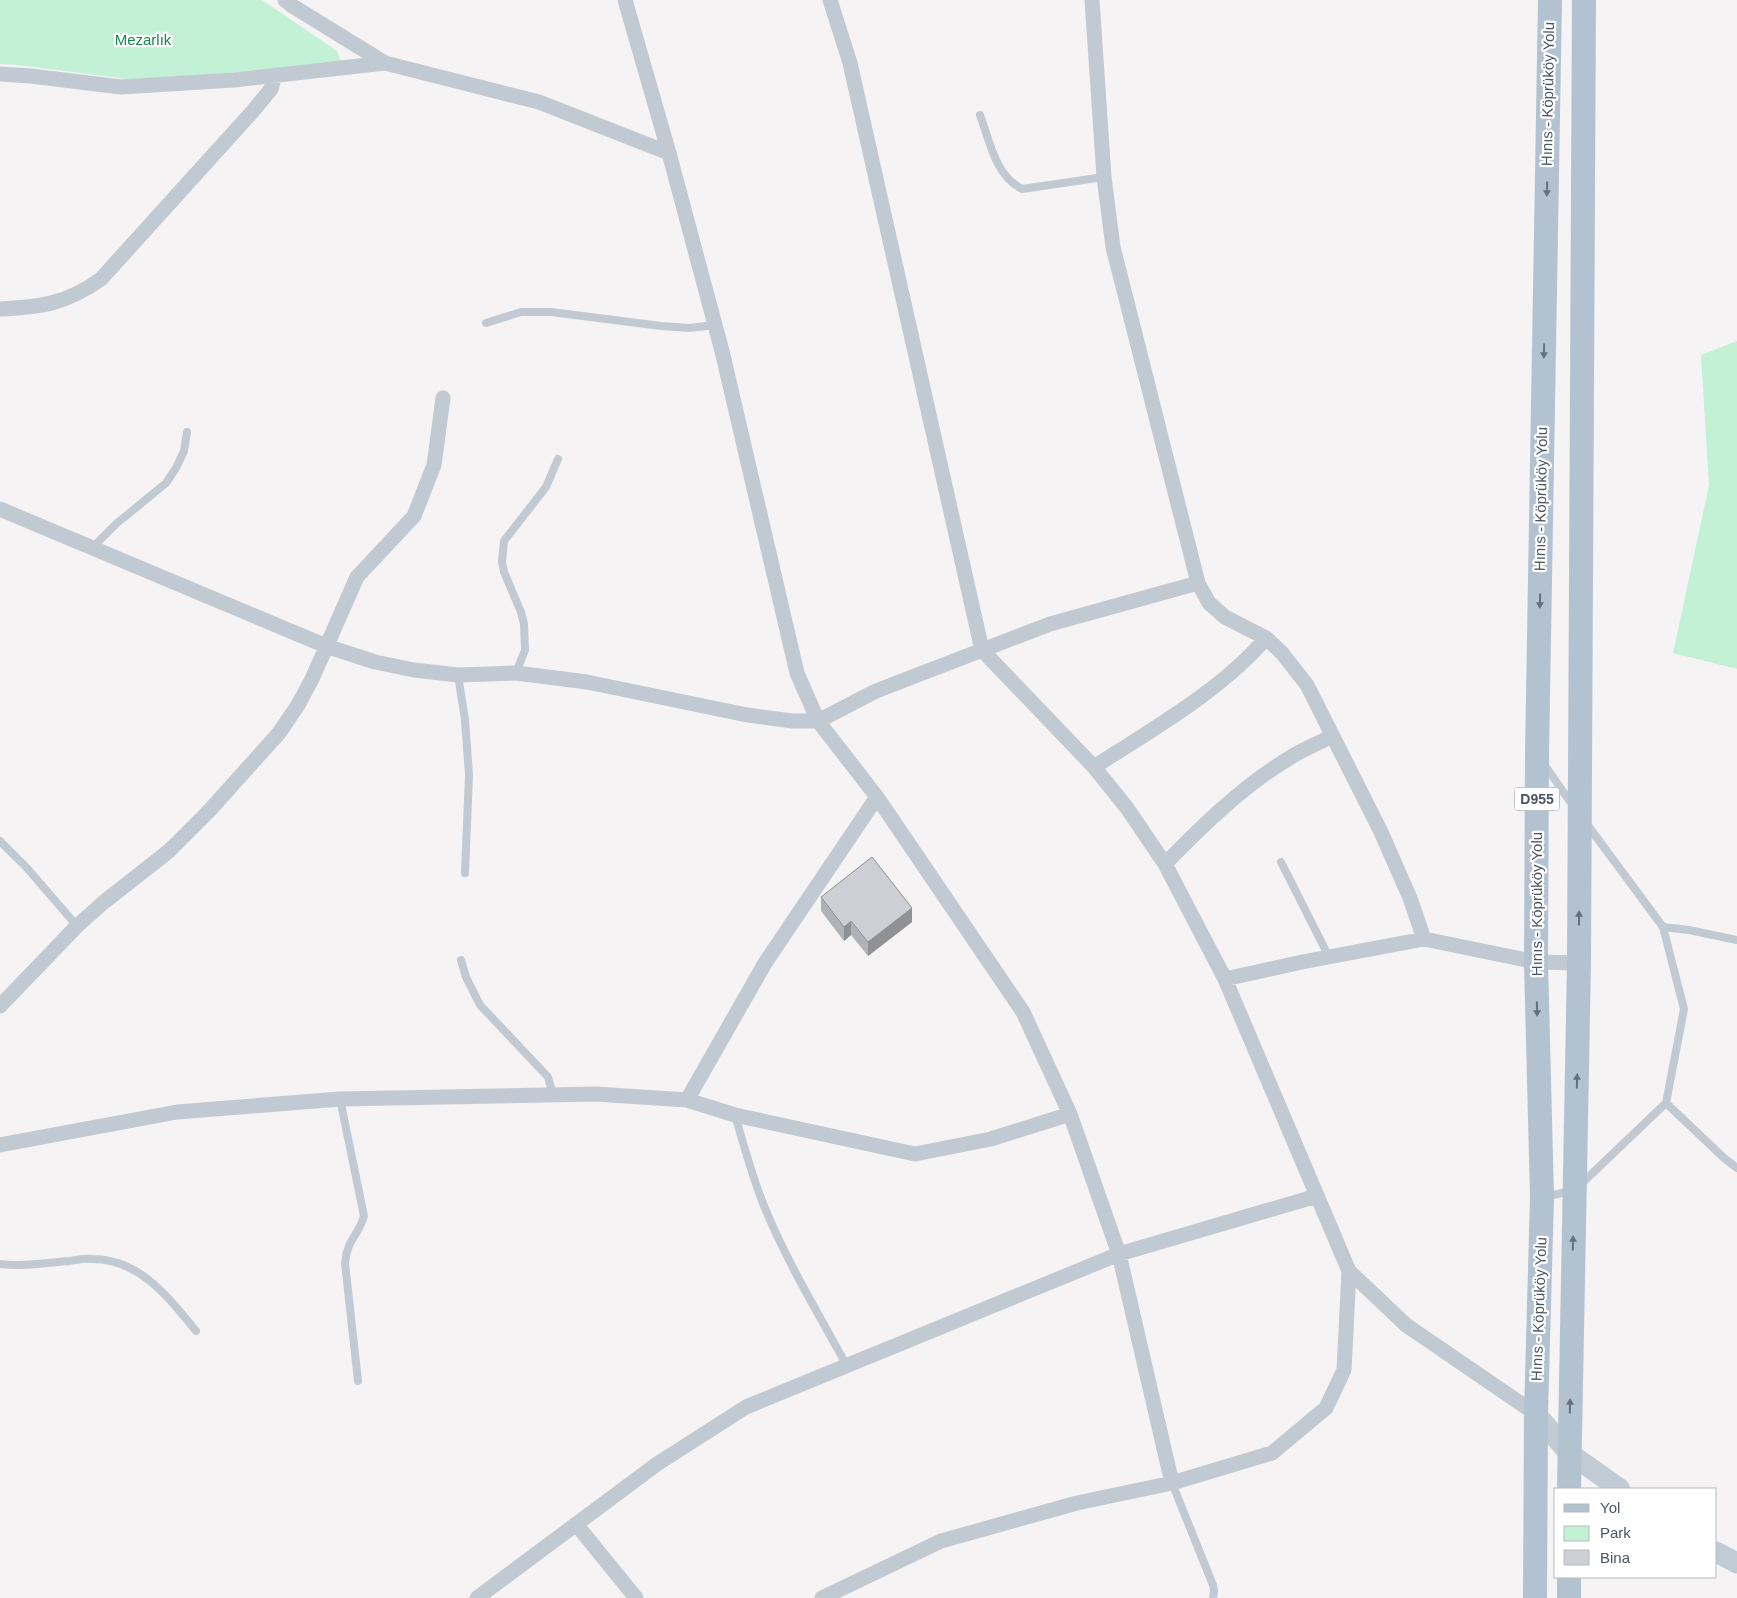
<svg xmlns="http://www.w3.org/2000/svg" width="1737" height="1598" font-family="Arial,sans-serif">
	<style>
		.green { fill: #c3f1d5 }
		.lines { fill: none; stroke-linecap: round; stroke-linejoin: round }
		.lane { stroke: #c1cad2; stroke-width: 8 }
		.street { stroke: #c1cad2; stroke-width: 15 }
		.secondary { stroke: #c1cbd6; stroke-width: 21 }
		.primary { stroke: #b3c2d1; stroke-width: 24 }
		.wall { fill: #b0b2b7 }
		.shaded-wall { fill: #909195 }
		.building { fill: #cdcfd5; stroke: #909195 }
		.oneway { fill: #64717d }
		.labels { text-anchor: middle; stroke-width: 4.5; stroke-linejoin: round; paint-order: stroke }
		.shield { fill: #fff; stroke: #808990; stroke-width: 1 }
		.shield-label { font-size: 14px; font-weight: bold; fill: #4a5661 }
		.park-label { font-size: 15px; fill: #17864f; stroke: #fff }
		.street-label { font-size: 15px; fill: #4a5661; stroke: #fff }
	</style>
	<rect width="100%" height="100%" fill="#f5f3f3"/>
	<!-- green -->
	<path class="green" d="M0,0H262L337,51L341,62L143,81L18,65L0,64Z
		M1737,341V669L1673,653L1709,485L1701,355Z"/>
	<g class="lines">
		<!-- lane -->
		<path class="lane" d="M980,115C990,142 995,175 1022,189L1104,177
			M486,323L521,312H551L661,326L689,328L715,325
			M92,548L116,524L166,483L176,468L184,451L187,432
			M516,673L525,650L524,624L521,612L504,572L502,562L504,541L546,487L558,459
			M458,675L465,720L469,775L465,873
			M1544,764L1573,806
			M0,841L27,868L77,926
			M1281,862L1329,957
			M1663,927L1689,930L1737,940
			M461,960L466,977L480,1005L548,1077L553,1095
			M340,1099L364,1216C359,1235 347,1239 345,1263L358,1381
			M1666,1103L1724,1158L1737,1168
			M735,1115C744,1146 752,1176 764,1206C787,1262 818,1313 847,1366
			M1580,1185L1666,1103L1684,1009L1663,927L1586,823
			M1545,1197L1571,1191
			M0,1264C23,1267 46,1263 69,1261C77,1260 85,1258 92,1259C140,1259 168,1297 196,1331
			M1172,1483L1213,1585L1214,1591L1213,1598"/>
		<!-- street -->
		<path class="street" d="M285,0L291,5L385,63L539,102L669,153
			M625,0L669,153L722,351L797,673L818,721L877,797L1023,1012L1070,1114L1119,1254L1172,1483
			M830,0L850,63L982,650L1094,767L1127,808L1165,864L1225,979L1349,1271L1406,1325L1536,1414
			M1092,0L1104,177L1113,247L1198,583L1209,603L1225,617L1266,638L1282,653L1307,685L1381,832L1410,898L1424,939
			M0,74L31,76L121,87L234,80L385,63
			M0,309C41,307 66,304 101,279L253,111L271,89L275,76
			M0,509L326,646L375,662L414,670L458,675L516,673L587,682L747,715L792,721H818L876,691L1050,624L1198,583
			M1094,767C1151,730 1222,690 1266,638
			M1165,864C1203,825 1244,785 1291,757C1304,749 1319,743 1332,736
			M1225,979L1302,962L1424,939L1536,962L1579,963
			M0,1006L77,926L104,902L169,851L209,811L279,733L298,705L312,679L357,577L414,516L434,465L443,398
			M687,1100L765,963L877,797
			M0,1145L177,1112L340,1099L596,1094L687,1100L735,1115L915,1154L991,1139L1070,1114
			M576,1524L636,1598
			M477,1598L657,1464L746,1407L1119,1254L1317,1196
			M822,1598L941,1541L1077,1503L1172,1483L1272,1453L1326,1408L1344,1370L1349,1271"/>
		<!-- secondary -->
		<path class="secondary" d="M1536,1414L1569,1453L1620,1489
			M1716,1552L1737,1563"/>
		<!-- primary -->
		<path class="primary" d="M1569,1489L1579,963L1584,0
			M1535,1598L1536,1414L1542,1197L1536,962L1537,754L1550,0
			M1569,1598V1577"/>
	</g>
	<!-- wall -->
	<path class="wall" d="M821,897L912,922L868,956L851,935L844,941L821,911Z"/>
	<!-- shaded-wall -->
	<path class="shaded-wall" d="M912,908V922L868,956V942Z
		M851,921V935L844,941V927Z"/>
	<!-- building -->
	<path class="building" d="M872,857L912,908L868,942L851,921L844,927L821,897Z"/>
	<!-- one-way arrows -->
	<defs><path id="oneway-solid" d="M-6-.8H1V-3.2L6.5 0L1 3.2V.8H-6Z" transform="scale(1.25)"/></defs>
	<g class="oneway">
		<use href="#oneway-solid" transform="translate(1547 189) rotate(91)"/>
		<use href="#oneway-solid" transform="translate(1544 351) rotate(91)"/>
		<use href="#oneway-solid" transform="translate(1540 601) rotate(91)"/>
		<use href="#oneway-solid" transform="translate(1579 918) rotate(-90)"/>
		<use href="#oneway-solid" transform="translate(1537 1009) rotate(89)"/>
		<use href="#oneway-solid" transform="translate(1577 1081) rotate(-89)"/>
		<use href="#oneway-solid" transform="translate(1573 1243) rotate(-89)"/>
		<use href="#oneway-solid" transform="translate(1570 1406) rotate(-89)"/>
	</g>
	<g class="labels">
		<!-- shield labels -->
		<rect class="shield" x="1514.5" y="787.5" width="45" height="23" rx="4"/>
		<g class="shield-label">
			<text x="1537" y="804">D955</text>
		</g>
		<!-- park labels -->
		<g class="park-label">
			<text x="143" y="45">Mezarlık</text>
		</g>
		<!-- street labels -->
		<g class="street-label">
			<text transform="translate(1548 94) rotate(-89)" y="5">Hınıs - Köprüköy Yolu</text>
			<text transform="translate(1541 499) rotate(-89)" y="5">Hınıs - Köprüköy Yolu</text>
			<text transform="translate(1537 904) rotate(-90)" y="5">Hınıs - Köprüköy Yolu</text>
			<text transform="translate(1539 1309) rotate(-88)" y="5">Hınıs - Köprüköy Yolu</text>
		</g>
	</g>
	<!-- legend -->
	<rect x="1554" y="1488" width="162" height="90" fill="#ffffff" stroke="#b7bbc0"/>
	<rect x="1564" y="1504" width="25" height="8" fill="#b3c2d1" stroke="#b7bbc0"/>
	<text x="1600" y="1513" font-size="15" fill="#4a5661">Yol</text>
	<rect x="1564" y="1526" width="25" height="15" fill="#c3f1d5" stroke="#b7bbc0"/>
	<text x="1600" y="1538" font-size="15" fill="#4a5661">Park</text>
	<rect x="1564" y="1550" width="25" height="15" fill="#cdcfd5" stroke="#b7bbc0"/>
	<text x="1600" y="1563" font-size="15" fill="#4a5661">Bina</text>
</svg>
